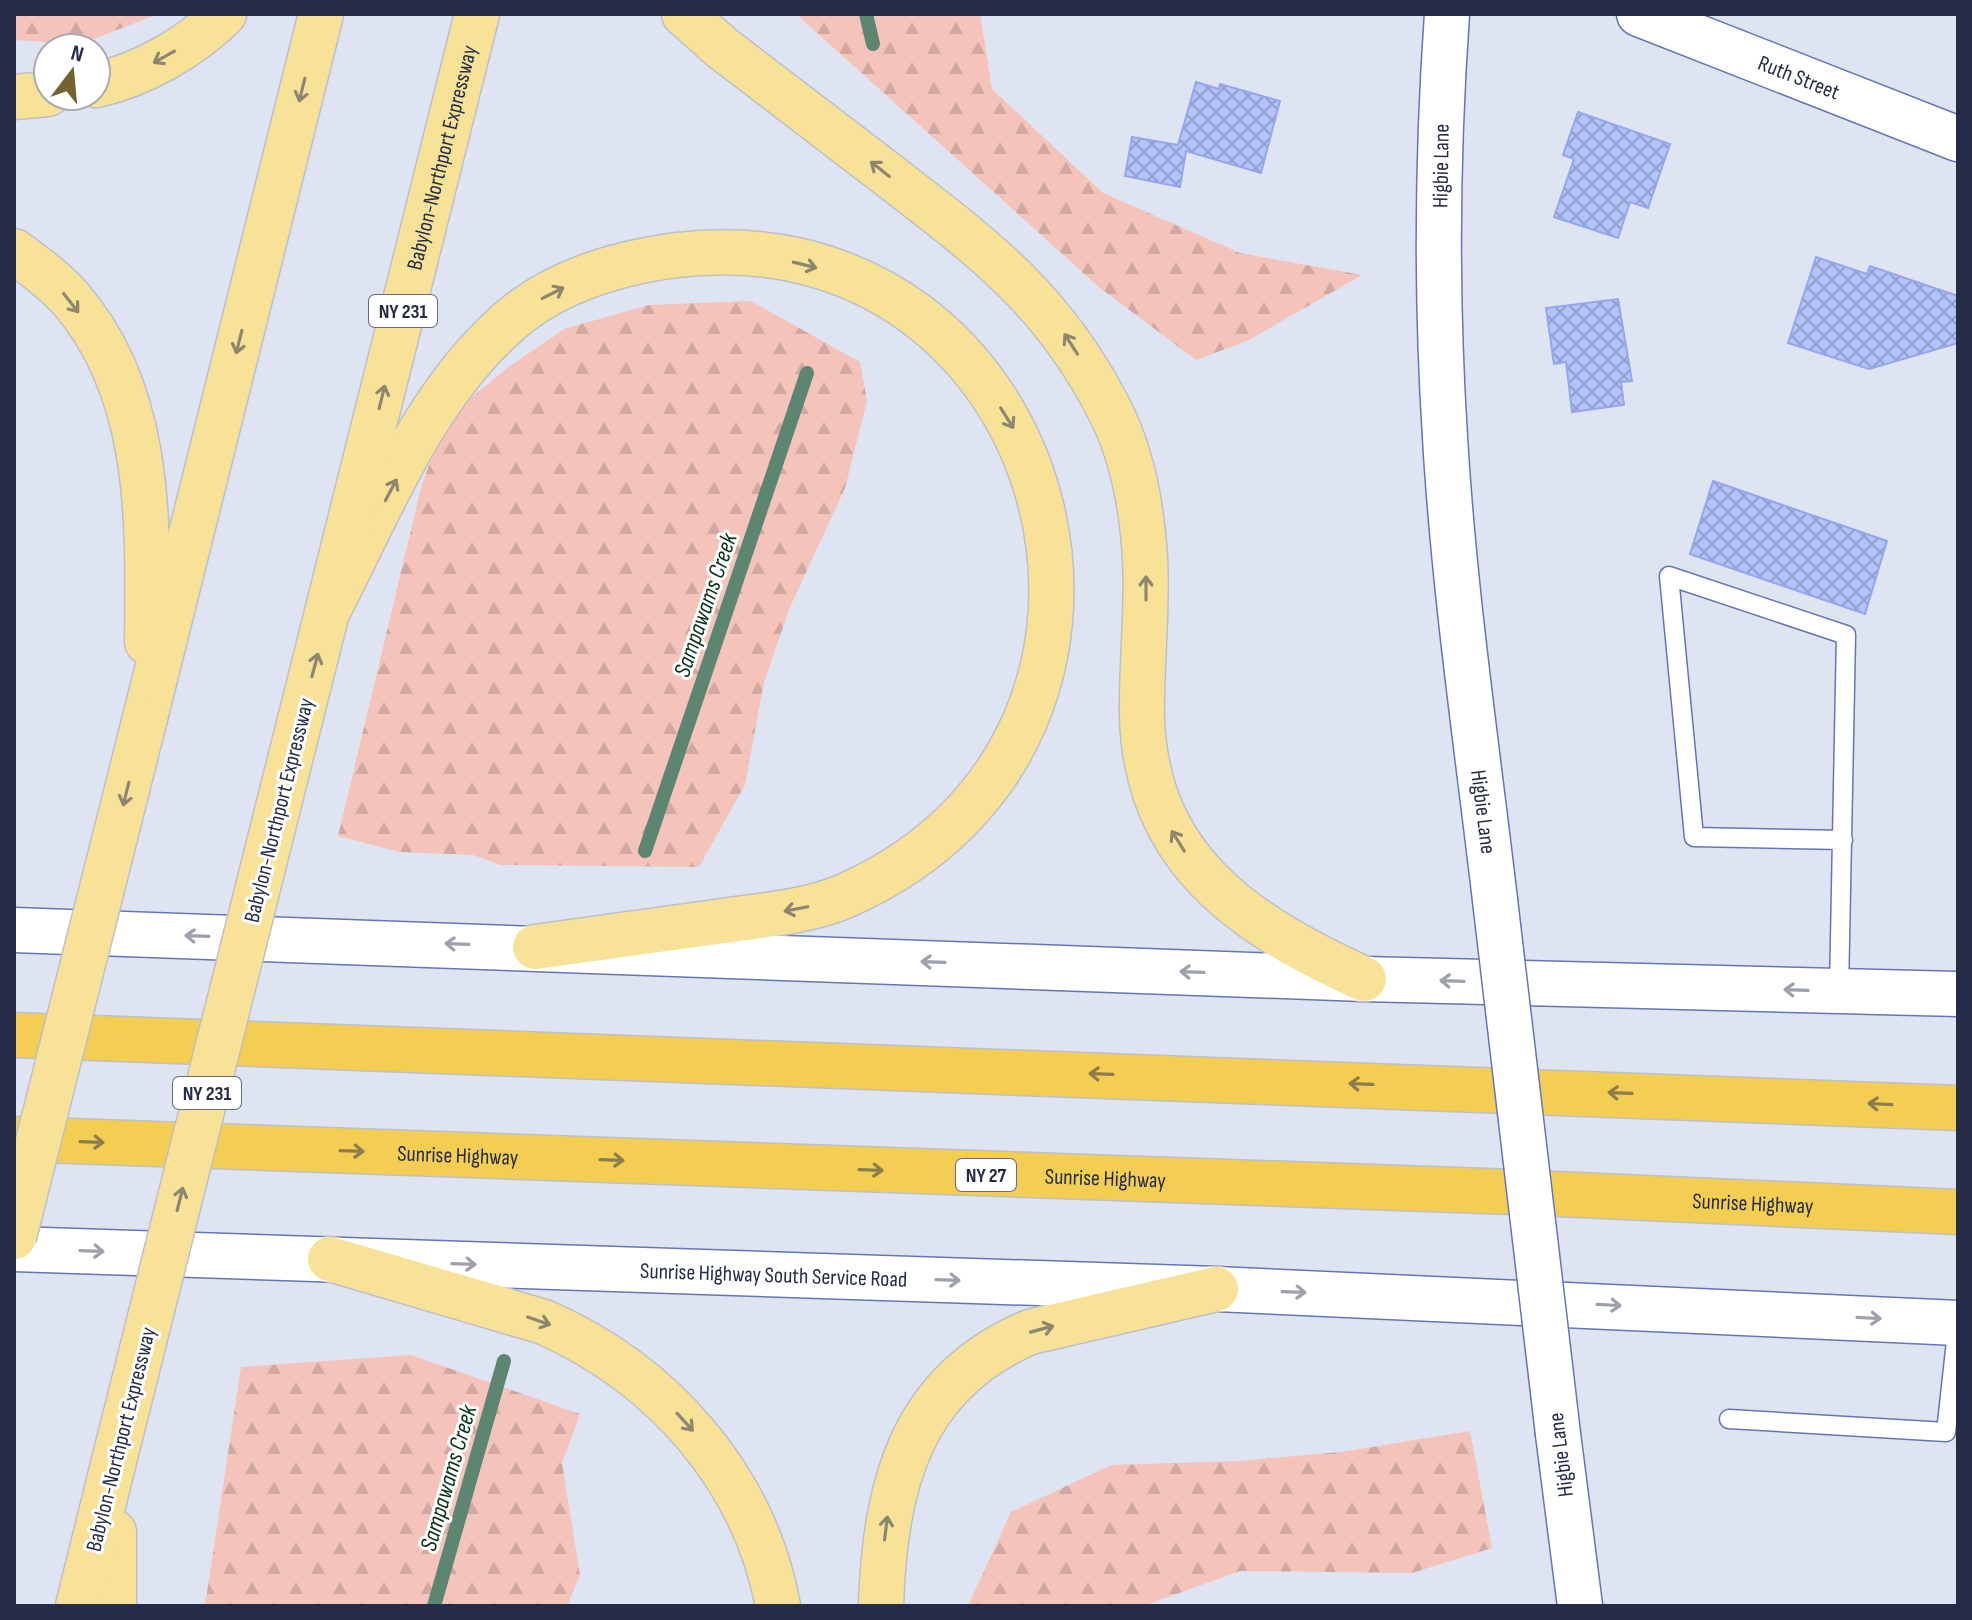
<svg xmlns="http://www.w3.org/2000/svg" width="1972" height="1620" font-family="'Sofia Sans Condensed',sans-serif">
	<style>
		.forest { fill: url(#forest-firs) }
		.lines { fill: none; stroke-linecap: round; stroke-linejoin: round }
		.stream { stroke: #5c8671; stroke-width: 14 }
		.building { fill: url(#building-cross-hatch); stroke: #94a7ec; stroke-width: 2 }
		.service-casing { stroke: #6576b7; stroke-width: 21 }
		.tertiary-casing { stroke: #6576b7; stroke-width: 47 }
		.secondary-casing { stroke: #6576b7; stroke-width: 47 }
		.primary-casing { stroke: #bec0c8; stroke-width: 47 }
		.motorway-casing { stroke: #bec0c8; stroke-width: 47 }
		.service { stroke: #fff; stroke-width: 18 }
		.tertiary { stroke: #fff; stroke-width: 44 }
		.secondary { stroke: #fff; stroke-width: 44 }
		.primary { stroke: #f8e298; stroke-width: 44 }
		.motorway { stroke: #f4ce53; stroke-width: 44 }
		.tertiary-bridge-casing { stroke: #6576b7; stroke-width: 47; stroke-linecap: butt }
		.primary-bridge-casing { stroke: #bec0c8; stroke-width: 47; stroke-linecap: butt }
		.tertiary-bridge { stroke: #fff; stroke-width: 44 }
		.primary-bridge { stroke: #f8e298; stroke-width: 44 }
		.oneway { stroke: #8e8770 }
		.oneway2 { stroke: #9da0ad }
		.oneway3 { stroke: #8c7d4e }
		.labels { text-anchor: middle; stroke-width: 6; stroke-linejoin: round; paint-order: stroke }
		.shield { fill: #fff; stroke: #666b7f; stroke-width: 2 }
		.shield-label { font-size: 20px; font-weight: bold; fill: #252c48 }
		.street-label { font-size: 22px; fill: #252c48; stroke: #fff }
		.water-label { font-size: 24px; font-style: italic; fill: #043316; stroke: #fff }
	</style>
	<defs>
		<pattern id="forest-firs" width="22" height="20" patternUnits="userSpaceOnUse" patternTransform="scale(2)"><rect width="22" height="20" fill="#f4c3b9"/><path d="M5 1l3.5 6h-7zM16 11l3.5 6h-7z" fill="#d1a8a1"/></pattern>
		<pattern id="building-cross-hatch" width="8" height="8" patternUnits="userSpaceOnUse" patternTransform="scale(2)"><rect width="8" height="8" fill="#b2c3fb"/><path d="M0 0l8 8M0 8l8-8" fill="none" stroke="#919fcd"/></pattern>
	</defs>
	<rect width="100%" height="100%" fill="#dfe4f2"/>
	<!-- forest -->
	<path class="forest" d="M14,14H158L81,44L14,40Z
		M796,14H980L992,89L1103,193L1240,253L1362,275L1249,340L1196,360L1100,288Z
		M751,301L860,362L867,401L845,488L790,607L764,682L745,785L699,867L501,865L473,855L400,852L338,836L422,484L447,418L506,369L564,329L649,305Z
		M411,1355L580,1414L562,1463L580,1575L567,1606H205L241,1367Z
		M1470,1431L1492,1548L1412,1573L1240,1571L1143,1606H968L1011,1512L1111,1465L1238,1461L1341,1452Z"/>
	<g class="lines">
		<!-- stream -->
		<path class="stream" d="M866,14L873,44
			M645,851L807,373
			M434,1606L504,1361"/>
	</g>
	<!-- building -->
	<path class="building" d="M1196,82L1219,89L1220,84L1280,101L1261,173L1186,151L1180,187L1125,176L1132,137L1178,145Z
		M1578,112L1670,144L1648,208L1630,202L1618,238L1554,217L1574,159L1563,155Z
		M1816,257L1867,274L1870,266L1958,296V343L1869,369L1788,343Z
		M1618,299L1632,381L1621,382L1624,405L1572,412L1566,362L1554,364L1546,308Z
		M1713,481L1887,541L1865,614L1690,554Z"/>
	<g class="lines">
		<defs>
			<path id="service" d="M1839,991L1846,635L1669,576L1694,837L1843,840
				M1729,1419L1946,1432L1958,1323"/>
			<g id="tertiary">
				<path id="s1" d="M1447,14C1437,155 1436,296 1445,437C1454,592 1477,746 1495,900"/>
				<path id="s2" d="M1639,14L1958,139"/>
				<path d="M1558,1434L1580,1606"/>
			</g>
			<g id="secondary">
				<path d="M14,930L1364,979L1958,994"/>
				<path id="s3" d="M14,1249L1216,1289L1958,1323"/>
			</g>
			<g id="primary">
				<path d="M684,14L721,47C778,90 834,134 891,177C983,248 1052,299 1107,405C1132,451 1142,507 1145,558C1148,611 1141,664 1142,717C1146,860 1245,925 1364,979"/>
				<path d="M96,85C142,75 191,47 224,14"/>
				<path d="M14,97L48,94"/>
				<path d="M14,251C33,265 54,280 70,298C153,393 148,524 147,642"/>
				<path d="M329,609C379,512 422,400 504,326C550,283 616,263 677,255C1059,210 1204,735 847,895C809,912 763,915 723,921C660,930 597,938 535,947"/>
				<path d="M145,718L321,14"/>
				<path id="s4" d="M300,720L477,14"/>
				<path d="M330,1259L544,1322C662,1374 754,1477 778,1606"/>
				<path d="M114,1532V1606"/>
				<path d="M78,1606L113,1465"/>
				<path d="M881,1606C885,1488 909,1383 1030,1332L1216,1289"/>
			</g>
			<g id="motorway">
				<path d="M14,1035L1958,1108"/>
				<path id="s5" d="M14,1139L1514,1192L1958,1212"/>
			</g>
		</defs>
		<!-- service casing -->
		<use href="#service" class="service-casing"/>
		<!-- tertiary casing -->
		<use href="#tertiary" class="tertiary-casing"/>
		<!-- secondary casing -->
		<use href="#secondary" class="secondary-casing"/>
		<!-- primary casing -->
		<use href="#primary" class="primary-casing"/>
		<!-- motorway casing -->
		<use href="#motorway" class="motorway-casing"/>
		<!-- service -->
		<use href="#service" class="service"/>
		<!-- tertiary -->
		<use href="#tertiary" class="tertiary"/>
		<!-- secondary -->
		<use href="#secondary" class="secondary"/>
		<!-- primary -->
		<use href="#primary" class="primary"/>
		<!-- motorway -->
		<use href="#motorway" class="motorway"/>
		<defs>
			<path id="tertiary-bridge" d="M1495,900L1558,1434"/>
			<path id="primary-bridge" d="M14,1237L145,718
				M113,1465L300,720"/>
		</defs>
		<!-- tertiary-bridge casing -->
		<use href="#tertiary-bridge" class="tertiary-bridge-casing"/>
		<!-- primary-bridge casing -->
		<use href="#primary-bridge" class="primary-bridge-casing"/>
		<!-- tertiary-bridge -->
		<use href="#tertiary-bridge" class="tertiary-bridge"/>
		<!-- primary-bridge -->
		<use href="#primary-bridge" class="primary-bridge"/>
	</g>
	<!-- one-way arrows -->
	<defs><path id="oneway-shaft" d="M-6 0H5M1.5-3L5.5 0L1.5 3" fill="none" stroke-width="1.6" stroke-linecap="round" stroke-linejoin="round" transform="scale(2)"/></defs>
	<g class="oneway">
		<use href="#oneway-shaft" transform="translate(164 57) rotate(151)"/>
		<use href="#oneway-shaft" transform="translate(302 90) rotate(104)"/>
		<use href="#oneway-shaft" transform="translate(880 169) rotate(-142)"/>
		<use href="#oneway-shaft" transform="translate(805 265) rotate(14)"/>
		<use href="#oneway-shaft" transform="translate(553 293) rotate(-27)"/>
		<use href="#oneway-shaft" transform="translate(71 303) rotate(52)"/>
		<use href="#oneway-shaft" transform="translate(239 342) rotate(104)"/>
		<use href="#oneway-shaft" transform="translate(1071 344) rotate(-123)"/>
		<use href="#oneway-shaft" transform="translate(382 397) rotate(-76)"/>
		<use href="#oneway-shaft" transform="translate(1007 418) rotate(58)"/>
		<use href="#oneway-shaft" transform="translate(391 490) rotate(-62)"/>
		<use href="#oneway-shaft" transform="translate(1146 588) rotate(-90)"/>
		<use href="#oneway-shaft" transform="translate(315 665) rotate(-75)"/>
		<use href="#oneway-shaft" transform="translate(126 794) rotate(104)"/>
		<use href="#oneway-shaft" transform="translate(1178 841) rotate(-122)"/>
		<use href="#oneway-shaft" transform="translate(796 909) rotate(169)"/>
		<use href="#oneway-shaft" transform="translate(180 1199) rotate(-76)"/>
		<use href="#oneway-shaft" transform="translate(539 1321) rotate(19)"/>
		<use href="#oneway-shaft" transform="translate(1042 1329) rotate(-15)"/>
		<use href="#oneway-shaft" transform="translate(685 1422) rotate(48)"/>
		<use href="#oneway-shaft" transform="translate(886 1528) rotate(-83)"/>
	</g>
	<g class="oneway2">
		<use href="#oneway-shaft" transform="translate(197 936) rotate(-178)"/>
		<use href="#oneway-shaft" transform="translate(457 944) rotate(-178)"/>
		<use href="#oneway-shaft" transform="translate(933 962) rotate(-178)"/>
		<use href="#oneway-shaft" transform="translate(1192 972) rotate(-178)"/>
		<use href="#oneway-shaft" transform="translate(1452 981) rotate(-178)"/>
		<use href="#oneway-shaft" transform="translate(1796 990) rotate(-178)"/>
		<use href="#oneway-shaft" transform="translate(92 1251) rotate(2)"/>
		<use href="#oneway-shaft" transform="translate(464 1264) rotate(2)"/>
		<use href="#oneway-shaft" transform="translate(948 1280) rotate(2)"/>
		<use href="#oneway-shaft" transform="translate(1294 1292) rotate(2)"/>
		<use href="#oneway-shaft" transform="translate(1609 1305) rotate(3)"/>
		<use href="#oneway-shaft" transform="translate(1869 1318) rotate(3)"/>
	</g>
	<g class="oneway3">
		<use href="#oneway-shaft" transform="translate(1101 1074) rotate(-178)"/>
		<use href="#oneway-shaft" transform="translate(1361 1084) rotate(-178)"/>
		<use href="#oneway-shaft" transform="translate(1620 1093) rotate(-178)"/>
		<use href="#oneway-shaft" transform="translate(1880 1104) rotate(-177)"/>
		<use href="#oneway-shaft" transform="translate(92 1142) rotate(2)"/>
		<use href="#oneway-shaft" transform="translate(352 1151) rotate(2)"/>
		<use href="#oneway-shaft" transform="translate(612 1160) rotate(2)"/>
		<use href="#oneway-shaft" transform="translate(871 1170) rotate(2)"/>
	</g>
	<g class="labels">
		<!-- shield labels -->
		<g class="shield">
			<rect x="369" y="295" width="68" height="32" rx="6"/>
			<rect x="173" y="1077" width="68" height="32" rx="6"/>
			<rect x="956" y="1159" width="60" height="32" rx="6"/>
		</g>
		<g class="shield-label">
			<text x="403" y="318">NY 231</text>
			<text x="207" y="1100">NY 231</text>
			<text x="986" y="1182">NY 27</text>
		</g>
		<!-- street labels -->
		<g class="street-label">
			<text dy="8" stroke="none"><textPath href="#s2" startOffset="172">Ruth Street</textPath></text>
			<text dy="8" stroke="none"><textPath href="#s4" startOffset="580">Babylon-Northport Expressway</textPath></text>
			<text transform="translate(1440 166) rotate(-89)" y="8">Higbie Lane</text>
			<text transform="translate(278 810) rotate(-76)" y="8">Babylon-Northport Expressway</text>
			<text dy="8" stroke="none"><textPath href="#s1" startOffset="800">Higbie Lane</textPath></text>
			<text dy="8" stroke="none"><textPath href="#s5" startOffset="444">Sunrise Highway</textPath></text>
			<text dy="8" stroke="none"><textPath href="#s5" startOffset="1092">Sunrise Highway</textPath></text>
			<text dy="8" stroke="none"><textPath href="#s5" startOffset="1740">Sunrise Highway</textPath></text>
			<text dy="8" stroke="none"><textPath href="#s3" startOffset="760">Sunrise Highway South Service Road</textPath></text>
			<text transform="translate(120 1439) rotate(-76)" y="8">Babylon-Northport Expressway</text>
			<text transform="translate(1560 1455) rotate(-97)" y="8">Higbie Lane</text>
		</g>
		<!-- water labels -->
		<g class="water-label">
			<text transform="translate(705 605) rotate(-71)" y="8">Sampawams Creek</text>
			<text transform="translate(448 1478) rotate(-74)" y="8">Sampawams Creek</text>
		</g>
	</g>
	<!-- border -->
	<rect width="1972" height="1620" fill="none" stroke="#252c48" stroke-width="32"/>
	<!-- north arrow -->
	<g transform="translate(72 72) rotate(16)"><circle r="38" fill="#ffffff" stroke="#a8abb6" stroke-width="2"/>
	<path d="M0-6L14 30L0 20L-14 30Z" fill="#736331"/>
	<text y="-12" font-size="22" font-weight="bold" text-anchor="middle" fill="#252c48">N</text>
	</g>
</svg>
